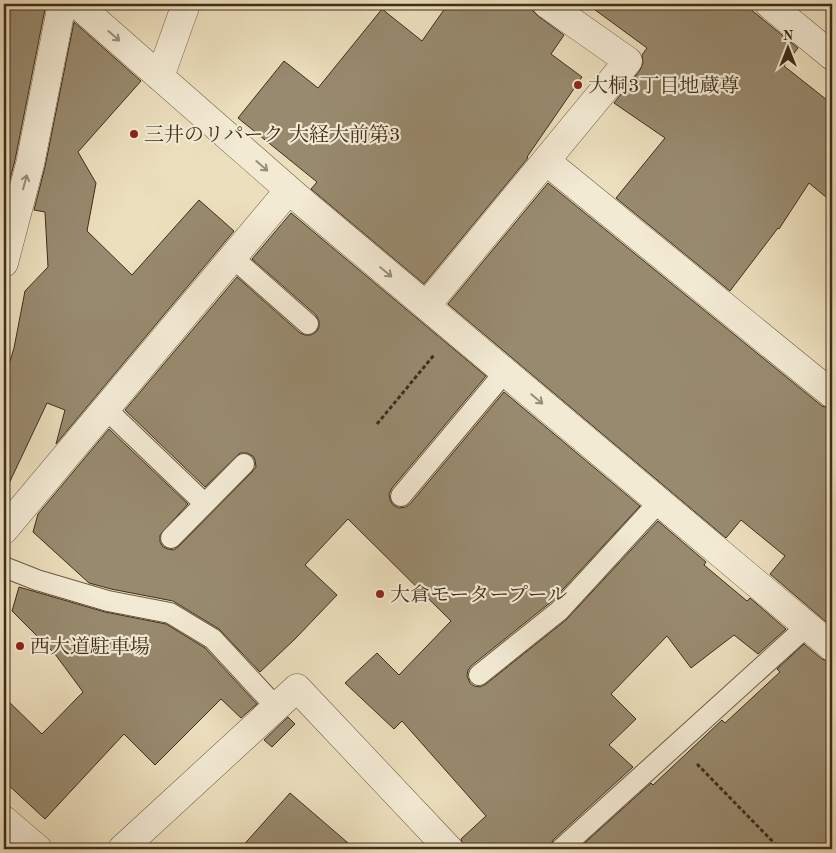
<svg xmlns="http://www.w3.org/2000/svg" width="836" height="853" font-family="'Old Standard TT','Noto Serif JP',serif">
	<style>
		.building { fill: #988a6f; stroke: #3e2e1a }
		.lines { fill: none; stroke-linecap: round; stroke-linejoin: round }
		.service-casing { stroke: #6a5a43; stroke-width: 22 }
		.minor-casing { stroke: #6a5a43; stroke-width: 29 }
		.path { stroke: #3e2e1a; stroke-width: 3; stroke-dasharray: 4 2.5; stroke-linecap: butt }
		.service { stroke: #f3ead4; stroke-width: 20 }
		.minor { stroke: #f3ead4; stroke-width: 28 }
		.oneway { stroke: #988c77 }
		.poi-dot { fill: #8f2418; stroke: #f3ead4; stroke-width: 2 }
		.labels { text-anchor: middle; stroke-width: 4.5; stroke-linejoin: round; paint-order: stroke }
		.poi-label { font-size: 20px; fill: #3e2e1a; stroke: #f3ead4; text-anchor: start }
	</style>
	<rect width="100%" height="100%" fill="#ecdfbd"/>
	<filter id="stains"><feTurbulence type="fractalNoise" baseFrequency=".004" numOctaves="4"/><feColorMatrix values="0 0 0 0 .2 0 0 0 0 .09 0 0 0 0 .02 0 0 0 .5 -.17"/></filter>
	<radialGradient id="worn" r=".72"><stop offset=".6" stop-color="#630" stop-opacity="0"/><stop offset="1" stop-color="#630" stop-opacity=".3"/></radialGradient>
	<!-- building -->
	<path class="building" d="M4,4H46L15,160L4,202Z
		M448,4H532L533,11L538,16L564,35L551,54L582,77L527,157L528,158L424,284L311,189L317,182L238,118L284,61L318,88L382,9L422,41Z
		M587,4H744L798,48L784,66L832,104V202L809,183L779,229L778,228L730,291L616,198L665,138L614,103L640,70L643,63L642,55L647,48Z
		M74,22L141,81L78,152L96,183L87,231L132,275L199,200L234,231L56,444L65,410L47,403L4,494V381L14,348L25,291L48,267L45,212L34,210L45,167Z
		M548,183L822,406L832,409V627L770,574L785,556L741,520L726,538L448,304Z
		M291,213L486,376L392,488L389,494L390,500L393,505L399,508L406,507L410,504L504,392L640,506L551,602L471,666L468,670L467,676L470,683L474,686L480,687L486,684L566,620L658,521L706,562L704,565L747,601L750,598L786,629L758,654L734,635L691,668L667,636L611,694L636,719L609,745L633,767L553,840L549,849H464L461,839L486,816L402,721L394,729L345,683L377,653L399,675L451,621L348,519L305,565L337,595L295,639L260,672L219,629L173,601L111,589L89,583L33,532L38,514L109,429L188,504L160,535V542L163,547L168,549L174,550L179,546L252,472L256,467L255,460L253,456L247,453H240L205,487L125,410L237,277L300,333L305,335H311L317,331L319,327V321L316,315L252,259Z
		M19,587L105,612L166,624L205,648L257,704L241,718L221,699L155,765L124,734L45,819L4,781V697L42,734L83,692L55,654L12,611Z
		M804,644L822,659L832,662V849H578L651,783L653,785L722,720L725,723L780,672L777,669Z
		M288,717L295,724L272,747L264,740Z
		M290,793L355,849H240Z"/>
	<g class="lines">
		<defs>
			<path id="service" d="M232,257L308,324
				M106,409L204,503
				M401,496L505,372
				M171,538L244,464
				M4,567L37,580L108,601L170,613L213,639L276,707
				M479,675L559,611L659,502
				M561,849L807,626"/>
			<path id="minor" d="M77,4L305,204L832,647
				M769,4L832,56
				M160,77L186,4
				M546,161L832,394
				M4,263L30,164L62,4
				M426,306L628,61L547,4
				M4,530L289,190
				M4,820L38,849
				M122,849L297,688L449,849"/>
		</defs>
		<!-- service casing -->
		<use href="#service" class="service-casing"/>
		<!-- minor casing -->
		<use href="#minor" class="minor-casing"/>
		<!-- path -->
		<path class="path" d="M377,424L434,355
			M697,764L780,849"/>
		<!-- service -->
		<use href="#service" class="service"/>
		<!-- minor -->
		<use href="#minor" class="minor"/>
	</g>
	<!-- one-way arrows -->
	<defs><path id="oneway-shaft" d="M-6 0H5M1.5-3L5.5 0L1.5 3" fill="none" stroke-width="1.6" stroke-linecap="round" stroke-linejoin="round" transform="scale(1.25)"/></defs>
	<g class="oneway">
		<use href="#oneway-shaft" transform="translate(114 36) rotate(41)"/>
		<use href="#oneway-shaft" transform="translate(262 166) rotate(41)"/>
		<use href="#oneway-shaft" transform="translate(25 182) rotate(-75)"/>
		<use href="#oneway-shaft" transform="translate(386 272) rotate(40)"/>
		<use href="#oneway-shaft" transform="translate(537 399) rotate(40)"/>
	</g>
	<!-- markers -->
	<g class="poi-dot">
		<circle cx="578" cy="85" r="5"/>
		<circle cx="134" cy="134" r="5"/>
		<circle cx="380" cy="594" r="5"/>
		<circle cx="20" cy="646" r="5"/>
	</g>
	<g class="labels">
		<!-- poi labels -->
		<g class="poi-label">
			<text x="588" y="92">大桐3丁目地蔵尊</text>
			<text x="144" y="141">三井のリパーク 大経大前第3</text>
			<text x="390" y="601">大倉モータープール</text>
			<text x="30" y="653">西大道駐車場</text>
		</g>
	</g>
	<!-- margin -->
	<rect width="836" height="853" fill="none" stroke="#ecdfbd" stroke-width="20"/>
	<rect x="5" y="5" width="826" height="843" fill="none" stroke="#3e2e1a" stroke-width="2.5"/>
	<rect x="10" y="10" width="816" height="833" fill="none" stroke="#3e2e1a"/>
	<!-- north arrow -->
	<g transform="translate(788 48)" stroke="#f3ead4" stroke-width="4" paint-order="stroke">
	<path d="M0-4L9 19L0 12L-9 19Z" fill="#3e2e1a"/>
	<text y="-8" font-size="14" font-weight="bold" text-anchor="middle" fill="#3e2e1a">N</text>
	</g>
	<rect width="100%" height="100%" filter="url(#stains)"/>
	<rect width="100%" height="100%" fill="url(#worn)"/>
</svg>
